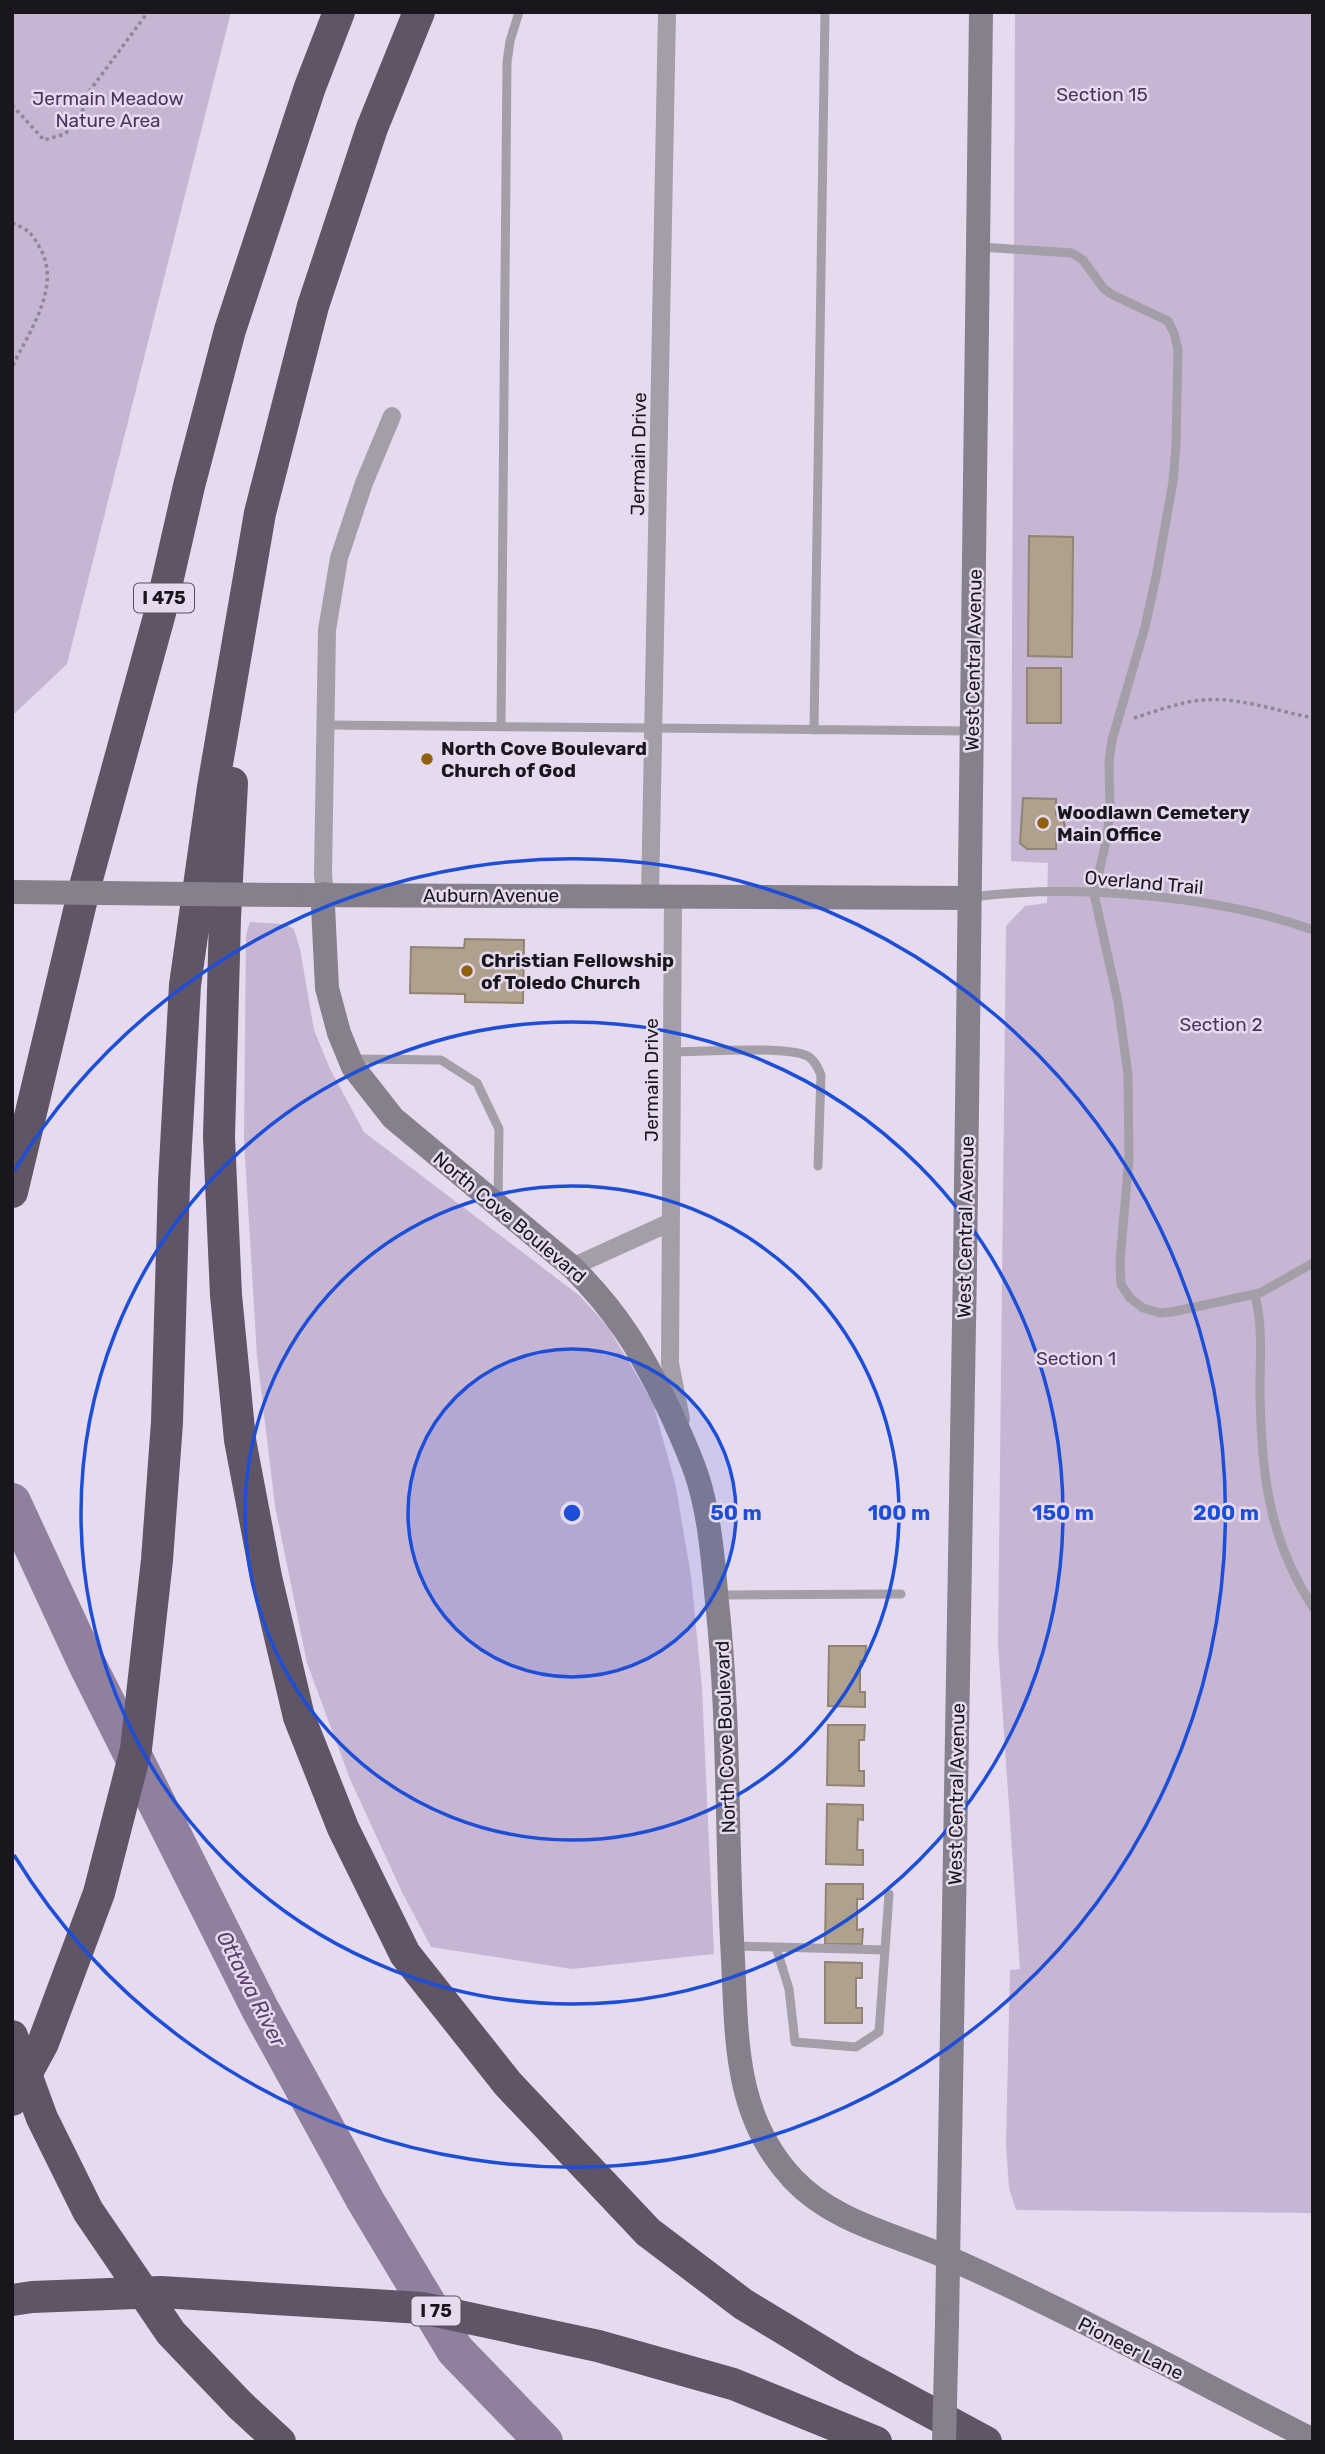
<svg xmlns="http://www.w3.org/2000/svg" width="1325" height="2454" font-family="Rubik,sans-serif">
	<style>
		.green { fill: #c6b5d3 }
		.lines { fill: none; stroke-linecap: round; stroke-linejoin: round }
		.river { stroke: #917f9e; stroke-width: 38 }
		.building { fill: #afa18e; stroke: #928472; stroke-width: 2 }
		.path { stroke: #8f8796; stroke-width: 3.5; stroke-dasharray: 3.5 3.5; stroke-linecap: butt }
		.lane { stroke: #a39ea7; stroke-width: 9 }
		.street { stroke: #a39ea7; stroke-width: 18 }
		.secondary { stroke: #867f8c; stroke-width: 24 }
		.highway { stroke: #5f5567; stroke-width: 32 }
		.secondary-bridge { stroke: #867f8c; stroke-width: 24 }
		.highway-bridge { stroke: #5f5567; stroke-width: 32 }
		.ring { fill: none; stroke: #1d4ed8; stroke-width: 3.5 }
		.poi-dot { fill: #90600b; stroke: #e6daef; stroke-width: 2.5 }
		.labels { text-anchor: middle; stroke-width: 5; stroke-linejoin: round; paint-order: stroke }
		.shield { fill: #e6daef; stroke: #57515c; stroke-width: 2 }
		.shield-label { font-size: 18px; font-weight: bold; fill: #1a161d }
		.park-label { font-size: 19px; fill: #4e335f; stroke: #e6daef }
		.street-label { font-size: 19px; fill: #1a161d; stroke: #e6daef }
		.poi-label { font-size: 19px; font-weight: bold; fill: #1a161d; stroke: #e6daef; text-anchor: start }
		.water-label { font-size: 21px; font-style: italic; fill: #5a3f6c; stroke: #e6daef }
		.centre { fill: #1d4ed8; stroke: #e6daef; stroke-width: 3.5 }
		.ring-label { font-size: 21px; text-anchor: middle; font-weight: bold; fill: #1d4ed8; stroke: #e6daef; stroke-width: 5; stroke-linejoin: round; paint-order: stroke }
	</style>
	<rect width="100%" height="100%" fill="#e6daef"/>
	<!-- green -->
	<path class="green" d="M12,12H231L67,664L12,716Z
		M1015,12H1313V2213L1016,2210L1009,2188L1006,2144L1010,1970L1020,1969L998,1644L1006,926L1025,906L1047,903L1048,863L1011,861Z
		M250,922L284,924L294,929L300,949L314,1030L330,1069L364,1132L580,1296L608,1327L653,1403L676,1487L691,1576L702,1688L714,1954L572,1969L431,1947L402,1892L350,1779L307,1663L275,1506L257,1356L244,1140L246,935Z"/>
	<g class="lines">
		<!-- river -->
		<path class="river" d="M12,1502L88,1666L260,2009L365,2200L455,2350L544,2442"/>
	</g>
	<!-- building -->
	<path class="building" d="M1029,536L1073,537L1072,657L1028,656Z
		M1027,668H1061V723H1027Z
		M1023,798L1056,799V815L1062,818L1065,825L1060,832L1056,834V849H1027L1020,843Z
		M465,939L524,940L523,1003L465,1002V994L410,993L411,947L464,948Z
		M829,1646H866L865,1661H860V1692H865V1707L828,1706Z
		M828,1725H865L864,1740H859V1771H864V1786L827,1785Z
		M827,1804L863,1805V1820L858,1819L857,1850H863V1865L826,1864Z
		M826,1884H863V1899H857V1930L863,1929L862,1944H825Z
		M825,1962L862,1963V1978H856V2008H862V2023H825Z"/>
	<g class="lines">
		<!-- path -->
		<path class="path" d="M12,105L44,140L65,134L80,118L88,93L148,12
			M12,223C29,230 31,232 40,248C62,286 29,332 12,367
			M1134,718C1156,711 1180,702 1203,700C1240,697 1277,711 1313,718"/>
		<!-- lane -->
		<path class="lane" d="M980,247L1072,253L1083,260L1104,289L1113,295L1168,321L1174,333L1178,349L1176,445L1173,482L1156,577L1145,627L1112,740L1109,762L1110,809L1107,837L1094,894L1118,1002L1128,1075L1129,1158L1120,1261L1121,1284L1130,1298L1143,1308L1160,1313L1172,1312L1260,1293L1313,1263
			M327,725L969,731
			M501,727L507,62L510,41L519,12
			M814,730L825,12
			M972,897C1074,884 1216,895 1313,930
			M672,1052C700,1052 790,1045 809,1057C816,1062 818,1068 821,1075L818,1166
			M354,1059L441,1060L477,1083L499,1129L498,1200
			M1255,1295C1263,1326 1260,1359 1260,1391C1261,1470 1268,1539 1313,1607
			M719,1595L901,1594
			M734,1946L776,1947L789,1989L795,2042L856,2047L879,2032L885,1950
			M776,1947L885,1950L889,1894"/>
		<!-- street -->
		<path class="street" d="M325,894L323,875L327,630L339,558L364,483L392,416
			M650,896L667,12
			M673,896L670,1363L681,1419
			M572,1267L671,1222"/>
		<!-- secondary -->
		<path class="secondary" d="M325,894L323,906L327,988L339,1033L353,1067L393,1118L572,1267C618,1313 640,1350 668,1407C679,1431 690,1454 698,1479C710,1518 713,1561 717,1602C730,1721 726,1840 733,1959C737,2039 734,2116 793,2179C834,2223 898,2235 951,2259C1074,2314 1193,2379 1313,2440
			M288,895L970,898
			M947,2323L965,1265L981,12"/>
		<!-- highway -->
		<path class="highway" d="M232,783L225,918L219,1137L226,1295L240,1440L266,1577L299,1717L343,1828L405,1954L508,2084L648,2232L743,2304L847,2367L986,2442
			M12,1192L84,890L160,613L189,486L230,330L310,87L339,12
			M12,2100L43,2043L99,1893L136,1749L157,1560L167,1422L174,1182L185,985L213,787L260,513L313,306L372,128L419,12
			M12,2300L32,2297L161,2292L422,2308L598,2346L733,2384L876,2442
			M240,2405L280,2442"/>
		<!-- secondary-bridge -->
		<path class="secondary-bridge" d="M12,892L288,895
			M944,2442L947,2323"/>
		<!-- highway-bridge -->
		<path class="highway-bridge" d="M12,2036L42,2118L88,2211L171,2333L240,2405"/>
	</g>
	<!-- distance rings -->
	<circle cx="572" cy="1513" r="164" fill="#1d4ed8" fill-opacity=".12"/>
	<g class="ring">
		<circle cx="572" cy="1513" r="164"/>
		<circle cx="572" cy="1513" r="327"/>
		<circle cx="572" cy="1513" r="491"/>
		<path d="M14 1171A654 654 0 1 1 14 1855"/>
	</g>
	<!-- markers -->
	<g class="poi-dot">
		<circle cx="427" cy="759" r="7"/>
		<circle cx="1043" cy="823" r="7"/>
		<circle cx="467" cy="971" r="7"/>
	</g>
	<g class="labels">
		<!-- shield labels -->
		<g class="shield">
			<rect x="134" y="583.5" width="60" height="29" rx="5"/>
			<rect x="411.5" y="2296.5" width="49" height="29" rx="5"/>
		</g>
		<g class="shield-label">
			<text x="164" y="604">I 475</text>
			<text x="436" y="2317">I 75</text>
		</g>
		<!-- park labels -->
		<g class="park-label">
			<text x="1102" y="101">Section 15</text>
			<text x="108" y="105">Jermain Meadow<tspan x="108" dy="22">Nature Area</tspan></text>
			<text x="1221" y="1031">Section 2</text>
			<text x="1076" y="1365">Section 1</text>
		</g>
		<!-- street labels -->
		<g class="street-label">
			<text transform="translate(638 454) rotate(-89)" y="7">Jermain Drive</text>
			<text transform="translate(973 660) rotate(-89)" y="7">West Central Avenue</text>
			<text transform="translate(1144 882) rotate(5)" y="7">Overland Trail</text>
			<text x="491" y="902">Auburn Avenue</text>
			<text transform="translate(651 1080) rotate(-90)" y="7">Jermain Drive</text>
			<text transform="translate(510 1217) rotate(40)" y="7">North Cove Boulevard</text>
			<text transform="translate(965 1227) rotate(-89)" y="7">West Central Avenue</text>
			<text transform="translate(725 1737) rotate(-92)" y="7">North Cove Boulevard</text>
			<text transform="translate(956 1794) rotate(-89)" y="7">West Central Avenue</text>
			<text transform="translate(1131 2348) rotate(27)" y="7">Pioneer Lane</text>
		</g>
		<!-- poi labels -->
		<g class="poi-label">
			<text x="441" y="755">North Cove Boulevard<tspan x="441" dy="22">Church of God</tspan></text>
			<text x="1057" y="819">Woodlawn Cemetery<tspan x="1057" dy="22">Main Office</tspan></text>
			<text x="481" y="967">Christian Fellowship<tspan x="481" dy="22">of Toledo Church</tspan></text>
		</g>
		<!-- water labels -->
		<g class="water-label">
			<text transform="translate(251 1989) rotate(63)" y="7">Ottawa River</text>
		</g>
	</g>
	<circle cx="572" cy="1513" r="10" class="centre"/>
	<g class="ring-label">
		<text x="736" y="1520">50 m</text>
		<text x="899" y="1520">100 m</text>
		<text x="1063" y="1520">150 m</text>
		<text x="1226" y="1520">200 m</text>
	</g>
	<!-- border -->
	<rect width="1325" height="2454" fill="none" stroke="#1a161d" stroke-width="28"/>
</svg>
